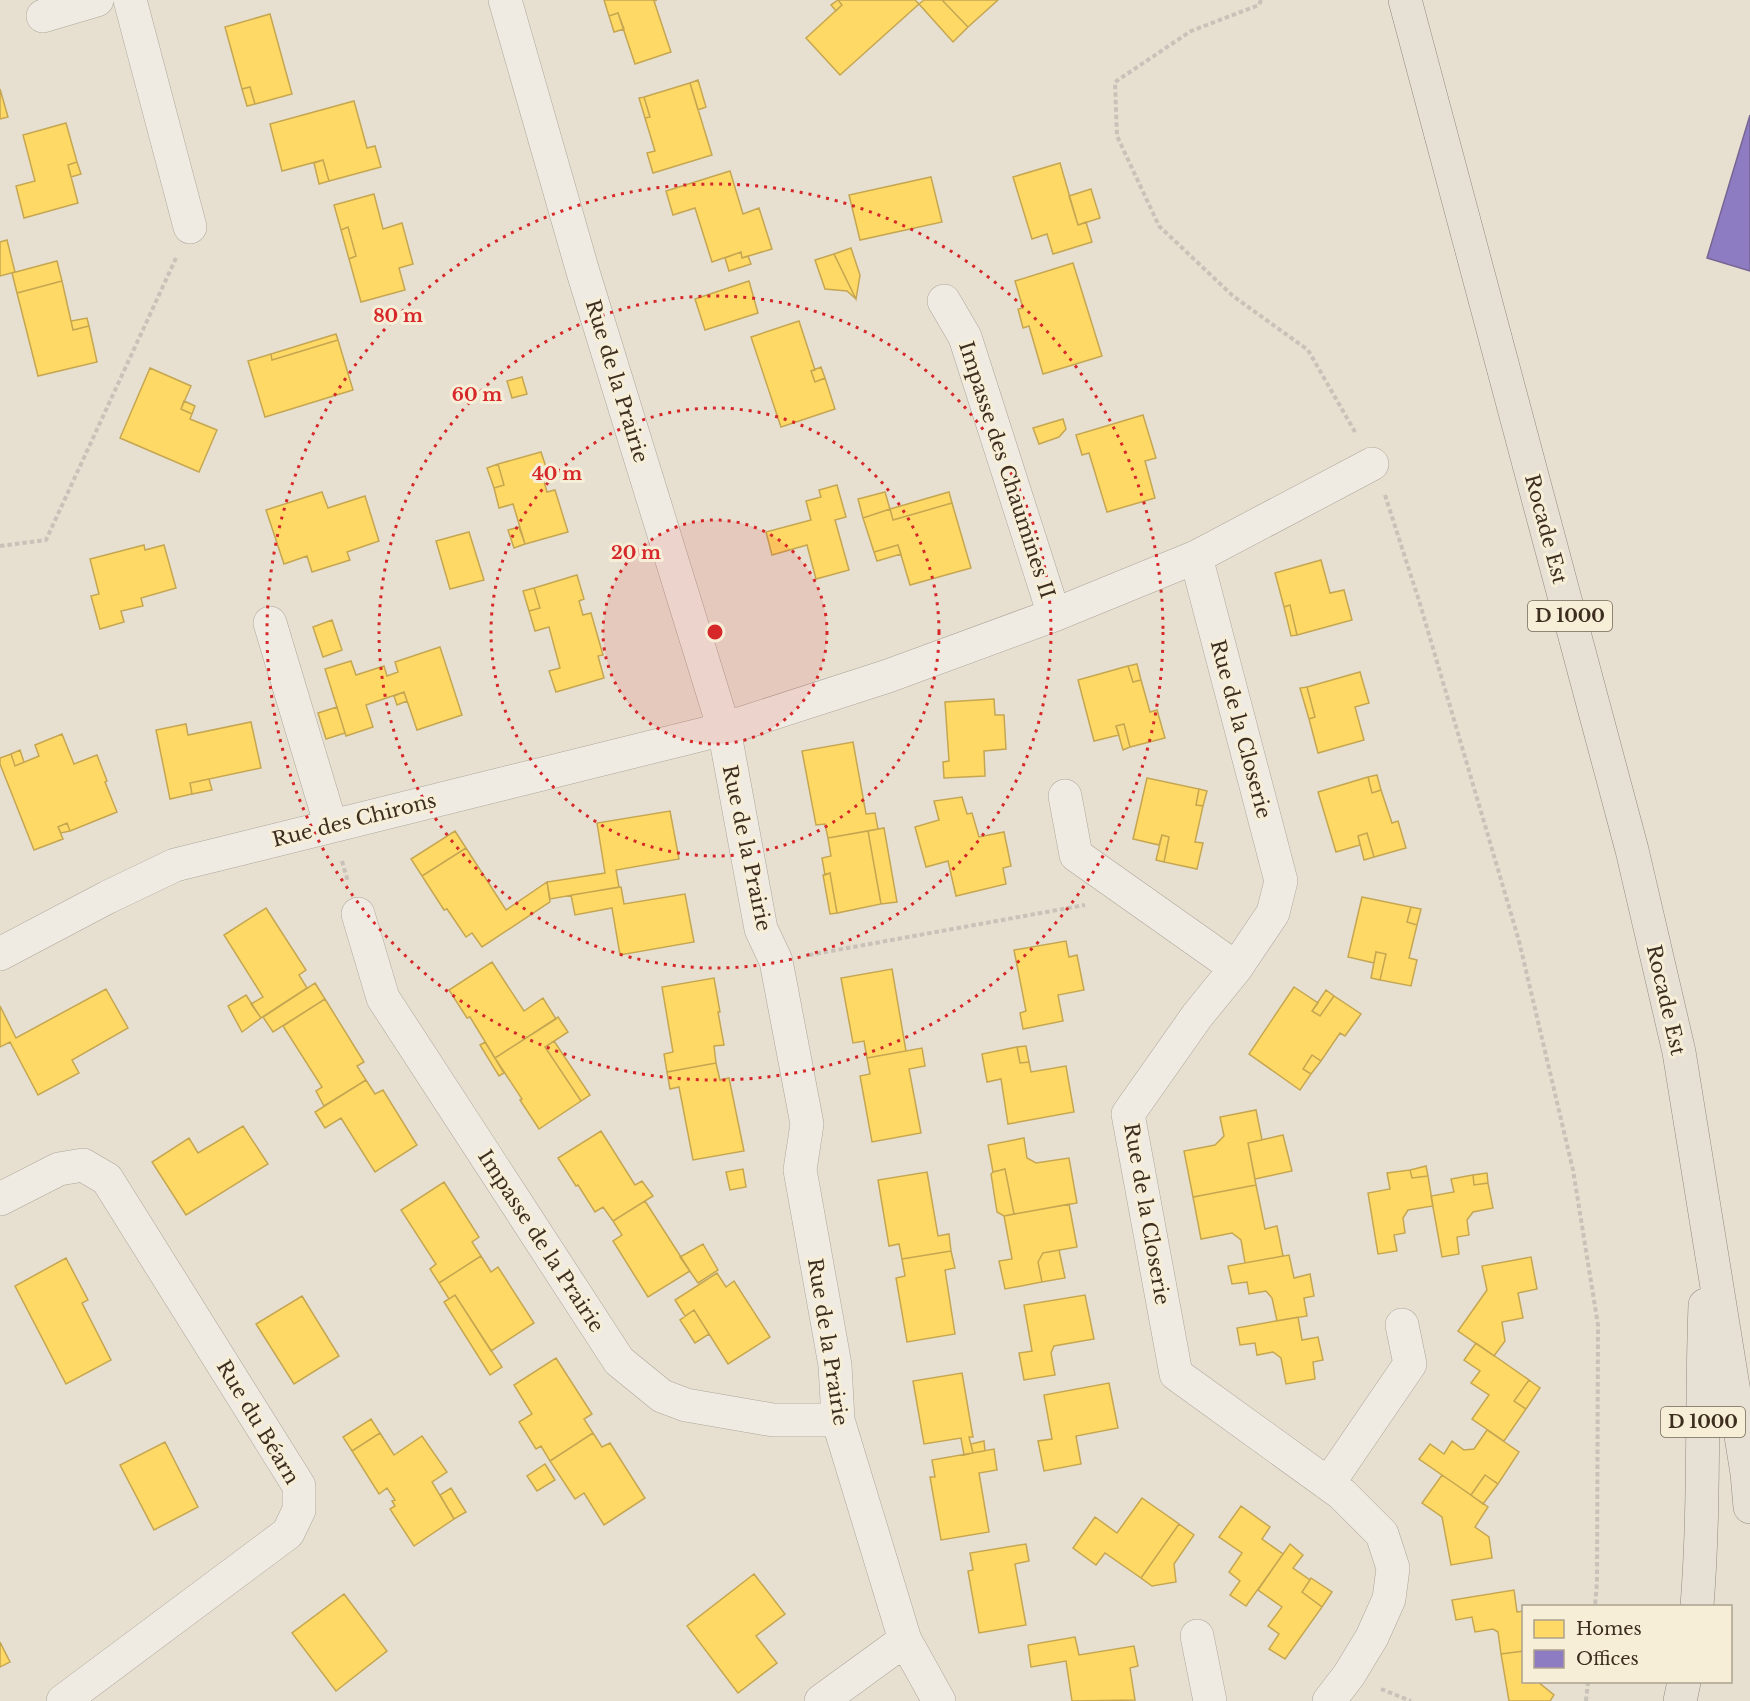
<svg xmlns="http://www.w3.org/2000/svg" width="1750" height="1701" font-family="'Libre Baskerville',serif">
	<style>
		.homes { fill: #ffd966; stroke: #c5a651; stroke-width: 1.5 }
		.offices { fill: #8e7cc3; stroke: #766592; stroke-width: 1.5 }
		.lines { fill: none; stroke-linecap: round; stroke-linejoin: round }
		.minor-casing { stroke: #ada599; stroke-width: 34 }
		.major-casing { stroke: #928b80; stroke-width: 34 }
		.path { stroke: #c8c2b9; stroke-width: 4; stroke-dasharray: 4.5 3; stroke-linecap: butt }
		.minor { stroke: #efebe3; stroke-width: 33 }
		.major { stroke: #e6e1d4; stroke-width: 33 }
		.ring { fill: none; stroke: #d62828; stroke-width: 3; stroke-dasharray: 3 6 }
		.labels { text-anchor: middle; stroke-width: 6; stroke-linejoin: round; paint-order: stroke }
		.shield { fill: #f7eed8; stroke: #756857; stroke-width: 1.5 }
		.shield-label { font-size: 18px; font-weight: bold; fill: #3d2e20 }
		.street-label { font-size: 20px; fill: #3d2e20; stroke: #f7eed8 }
		.centre { fill: #d62828; stroke: #f7eed8; stroke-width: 3 }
		.ring-label { font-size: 18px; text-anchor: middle; font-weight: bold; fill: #d62828; stroke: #f7eed8; stroke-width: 6; stroke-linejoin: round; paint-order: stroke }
	</style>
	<rect width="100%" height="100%" fill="#e7e0d1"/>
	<!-- homes -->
	<path class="homes" d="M604,0H657L654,1L671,52L635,64L618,13L609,16Z
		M838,0L842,5L836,11L831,5Z
		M838,0H915L919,4L840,75L806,38L842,5Z
		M924,0H942L968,27L953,42L919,4Z
		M942,0H998L968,27Z
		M618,13L624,29L614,32L609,16Z
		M270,14L292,94L255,104L250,87L242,89L225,27Z
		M698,80L706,107L698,110L690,83Z
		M690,83L712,155L653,173L647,153L655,151L645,118L650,117L644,97Z
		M250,87L255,104L247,106L242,89Z
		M0,89L8,117L0,119Z
		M644,97L650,117L645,118L639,98Z
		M354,101L367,148L375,146L381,167L329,181L323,160L282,171L270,124Z
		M66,123L77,162L68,165L78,203L24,218L16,186L35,181L23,135Z
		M323,160L329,181L319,184L314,163Z
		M77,162L81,174L71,177L68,165Z
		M1060,163L1078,225L1086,222L1092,242L1053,254L1047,234L1032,239L1013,177Z
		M730,171L743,214L759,208L772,249L742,258L741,252L712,262L695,208L673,215L666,191Z
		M931,177L942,222L860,240L849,195Z
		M1091,189L1100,218L1078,225L1069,196Z
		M374,194L383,229L402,223L413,264L399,268L405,290L361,302L349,259L356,256L348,227L341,230L334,205Z
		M348,227L356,256L349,259L341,230Z
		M7,240L15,272L0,276V242Z
		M851,248L860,275L856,299L834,254Z
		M741,252L742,258L748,256L751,264L729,271L725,258Z
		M834,254L856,299L847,291L825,289L815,260Z
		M57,261L62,281L17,293L12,273Z
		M1073,263L1102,356L1043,374L1029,326L1023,328L1018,309L1023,308L1015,281Z
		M62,281L73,330L89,326L97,362L38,376L17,293Z
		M749,281L758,313L705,330L695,299Z
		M87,318L89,326L73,330L71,321Z
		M799,321L815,370L811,371L815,382L825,378L835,409L781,427L751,337Z
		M336,334L338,340L272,360L271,354Z
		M338,340L353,390L265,417L248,361L271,354L272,360Z
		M821,367L825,378L815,382L811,371Z
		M150,368L191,386L181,409L192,414L190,419L217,430L199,472L120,438Z
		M522,377L527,394L512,398L507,381Z
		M184,401L195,406L192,414L181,409Z
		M1143,415L1156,458L1145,461L1155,498L1107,512L1089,453L1082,455L1076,435Z
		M1063,419L1066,429L1059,437L1039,444L1033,428Z
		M541,452L549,476L543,478L547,492L555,490L568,532L525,544L513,504L499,508L494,488L504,485L498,464Z
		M498,464L504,485L494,488L487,468Z
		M837,485L846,517L835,520L849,570L816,579L807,545L772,555L766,532L811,520L806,501L821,497L819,490Z
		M322,492L328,508L365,496L379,541L347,552L350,560L312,572L307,556L284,564L266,510Z
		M885,492L890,509L863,518L858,499Z
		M949,492L952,503L893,520L890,509Z
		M952,503L971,568L910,585L898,545L874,552L863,518L890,509L893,520Z
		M519,527L525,544L514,548L508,530Z
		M469,532L484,580L450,589L436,541Z
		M144,545L145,550L164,545L176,588L141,598L143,606L121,611L124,622L100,629L91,596L99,594L90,559Z
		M898,545L901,554L877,561L874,552Z
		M1321,560L1330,593L1344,590L1352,620L1297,635L1290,605L1284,607L1275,573Z
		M577,575L584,599L579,601L583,615L591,613L603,655L598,656L604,678L556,692L549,671L560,668L549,627L535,631L529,611L540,608L534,588Z
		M534,588L540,608L529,611L523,591Z
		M1290,605L1297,635L1291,636L1284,607Z
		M332,620L342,650L323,657L313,627Z
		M440,647L462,715L417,730L404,692L366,705L373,727L346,736L325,669L351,661L356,675L384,666L387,676L398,672L395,662Z
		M1137,664L1141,680L1133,682L1128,666Z
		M1128,666L1133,682L1141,680L1150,712L1157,710L1165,738L1130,747L1124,724L1116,726L1119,735L1094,741L1078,680Z
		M1360,672L1369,703L1355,707L1364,740L1318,753L1309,719L1315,717L1307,687Z
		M1307,687L1315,717L1309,719L1300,688Z
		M404,692L407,701L397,705L394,696Z
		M994,699L995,715H1004L1006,749L984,751L985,776L944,778L943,762L949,761L945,702Z
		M337,707L345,733L326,739L318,713Z
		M251,722L261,768L190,783L192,794L170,799L156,730L186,724L188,735Z
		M1124,724L1130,747L1123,750L1116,726Z
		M62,734L74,764L97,755L107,781L105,782L117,812L70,831L67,823L58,827L63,839L34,850L0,764V758L11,754L15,766L39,756L35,745Z
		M853,742L866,814L875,813L878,829L828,838L825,824L816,825L802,751Z
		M20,750L24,762L15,766L11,754Z
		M1377,775L1381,790L1372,793L1368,777Z
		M1368,777L1372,793L1381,790L1392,823L1398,821L1406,848L1374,857L1367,833L1358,836L1360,845L1336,852L1318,792Z
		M1147,778L1199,789L1196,805L1203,806L1195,842L1203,843L1197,869L1164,862L1169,837L1162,835L1159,845L1133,839Z
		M209,779L212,790L192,794L190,783Z
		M1199,789L1207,791L1203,806L1196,805Z
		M962,797L967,814L972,813L979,837L1004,832L1011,866L1003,868L1006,884L956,896L948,861L926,867L915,827L939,820L934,801Z
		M670,811L679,859L616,870L619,887L550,899L547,882L605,873L597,823Z
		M67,823L70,831L61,833L58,827Z
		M884,828L897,902L881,904L868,831Z
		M455,831L466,848L422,876L411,859Z
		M868,831L881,904L837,913L830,873L825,875L822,858L831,856L828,838Z
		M1367,833L1374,857L1364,860L1358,836Z
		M1162,835L1169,837L1164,862L1156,860Z
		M466,848L506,910L547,882L550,902L482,947L472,933L466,937L447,909L444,910L422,876Z
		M830,873L837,913L830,914L823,875Z
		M621,887L624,904L685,894L694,942L620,955L612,908L575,915L571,895Z
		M1362,897L1411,907L1407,922L1417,925L1409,958L1417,960L1411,986L1380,980L1386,954L1376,952L1374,963L1348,957Z
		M1411,907L1421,909L1417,925L1407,922Z
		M266,908L306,970L299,975L307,988L261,1018L251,1004L263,997L224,935Z
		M1066,941L1069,957L1077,955L1084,990L1058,995L1063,1021L1023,1029L1020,1013L1026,1011L1014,950Z
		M1376,952L1386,954L1380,980L1371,978Z
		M492,962L524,1011L543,998L556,1019L495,1058L470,1017L467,1018L449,990Z
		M892,969L906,1051L867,1058L864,1041L853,1043L841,978Z
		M714,978L720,1012H718L724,1045L714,1046L716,1063L667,1072L664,1054L673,1052L662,987Z
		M315,983L325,999L273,1032L263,1017Z
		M1294,987L1318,1003L1312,1011L1320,1016L1334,996L1361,1014L1345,1036L1340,1033L1321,1061L1312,1055L1303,1069L1311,1074L1300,1090L1249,1054Z
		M106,989L128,1028L72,1060L79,1073L38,1095L10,1042L0,1047V1006L16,1038Z
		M1326,990L1334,996L1320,1016L1312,1011Z
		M246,995L261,1018L242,1032L228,1006Z
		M325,999L364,1062L357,1066L366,1080L324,1106L316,1091L322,1087L283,1026Z
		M558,1017L568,1032L545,1047L581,1101L539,1129L520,1100L522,1099L495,1058Z
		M554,1041L590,1095L581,1101L545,1047Z
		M485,1042L504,1073L499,1076L480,1045Z
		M1026,1046L1029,1062L1020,1063L1017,1047Z
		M1017,1047L1020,1063L1029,1062L1031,1072L1066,1066L1074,1112L1008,1124L1001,1079L987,1082L982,1054Z
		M922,1048L925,1066L909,1069L921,1133L872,1142L860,1076L870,1074L867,1058Z
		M1312,1055L1321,1061L1311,1074L1303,1069Z
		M716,1063L720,1080L729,1078L744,1151L693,1160L679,1087L670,1089L667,1072Z
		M366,1080L375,1094L383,1090L417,1145L375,1172L341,1118L325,1128L315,1112Z
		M1256,1110L1262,1140L1248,1143L1256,1185L1193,1197L1184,1151L1215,1145L1224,1136L1220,1117Z
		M243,1126L268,1164L186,1215L152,1162L189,1138L198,1153Z
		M601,1131L635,1185L642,1181L653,1196L613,1221L603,1207L595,1212L578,1185L576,1186L558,1158Z
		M1283,1135L1292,1171L1255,1179L1248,1143Z
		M1024,1138L1027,1158L1036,1163L1069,1158L1077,1203L1014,1214L1005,1169L993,1172L988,1145Z
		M1426,1166L1428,1176L1412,1178L1410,1170Z
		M743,1169L746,1187L730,1190L726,1172Z
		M1005,1169L1014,1214L1004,1216L997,1212L991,1174L993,1172Z
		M1410,1170L1412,1178L1428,1176L1433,1206L1408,1210L1403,1218L1405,1233L1394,1235L1397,1251L1378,1254L1368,1193L1390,1189L1387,1173Z
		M927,1172L938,1236L949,1234L951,1251L902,1259L899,1244L889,1246L878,1180Z
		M1487,1173L1488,1183L1474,1185L1473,1175Z
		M1473,1175L1474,1185L1488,1183L1493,1208L1473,1212L1467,1220L1469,1235L1457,1237L1459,1254L1442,1257L1431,1196L1454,1192L1451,1179Z
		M444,1182L479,1237L472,1242L481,1256L439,1283L430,1269L436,1264L401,1210Z
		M1256,1185L1265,1229L1277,1226L1283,1256L1245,1263L1241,1240L1232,1233L1201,1239L1193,1197Z
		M645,1201L690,1271L648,1297L613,1241L622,1235L613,1221Z
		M1069,1204L1077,1247L1043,1253L1038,1262L1042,1282L1005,1289L999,1261L1012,1259L1004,1216Z
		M703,1244L718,1270L698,1283L680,1257Z
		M1059,1250L1065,1278L1042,1282L1038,1262L1043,1253Z
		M951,1251L955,1268L945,1270L955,1334L907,1342L896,1278L905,1276L902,1259Z
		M1289,1255L1294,1278L1310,1274L1314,1296L1304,1298L1307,1316L1277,1321L1272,1298L1266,1291L1249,1294L1247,1282L1232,1284L1228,1266Z
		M481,1256L491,1272L498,1267L534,1323L491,1351L455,1295L449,1299L439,1283Z
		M1531,1257L1537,1289L1518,1293L1523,1318L1502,1322L1505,1341L1494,1356L1458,1331L1487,1290L1482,1266Z
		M66,1258L88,1300L82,1303L111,1360L66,1384L15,1286Z
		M717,1273L726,1287L734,1281L770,1337L728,1364L694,1310L685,1316L675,1300Z
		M455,1295L502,1367L490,1375L444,1302Z
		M1085,1295L1094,1339L1054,1346L1051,1353L1055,1375L1024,1380L1019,1353L1032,1351L1024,1305Z
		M302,1296L339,1356L294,1384L256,1324Z
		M694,1310L709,1334L695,1343L680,1320Z
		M1298,1317L1302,1340L1318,1337L1323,1360L1313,1362L1315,1379L1286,1384L1281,1358L1273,1352L1257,1355L1255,1343L1240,1345L1237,1328Z
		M1476,1343L1529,1380L1514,1401L1526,1409L1504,1441L1472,1419L1489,1395L1471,1383L1480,1371L1464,1360Z
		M556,1358L592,1414L584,1419L593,1433L550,1461L541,1446L536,1449L519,1422L532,1414L514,1385Z
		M962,1373L973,1437H969L973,1453L964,1455L961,1438L924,1444L913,1381Z
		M1529,1380L1540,1388L1526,1409L1514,1401Z
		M1109,1383L1118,1428L1076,1436L1081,1464L1044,1471L1038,1441L1052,1439L1044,1395Z
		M371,1419L380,1433L352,1451L343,1437Z
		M1487,1430L1519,1452L1498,1484L1485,1475L1471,1495L1419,1459L1430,1444L1444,1454L1452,1441L1464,1450L1474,1449Z
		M380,1433L394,1455L422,1436L447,1472L432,1482L454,1519L414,1546L390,1509L395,1506L392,1501L395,1500L387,1488L379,1494L352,1451Z
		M593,1433L602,1447L610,1443L645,1498L604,1525L584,1493L575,1499L550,1461Z
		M984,1441L985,1451L973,1453L971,1444Z
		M165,1442L198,1507L154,1530L120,1465Z
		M994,1449L997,1470L979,1473L989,1532L941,1540L930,1477H935L932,1460Z
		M545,1464L555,1480L537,1491L527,1476Z
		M1442,1475L1488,1507L1475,1527L1489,1537L1492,1558L1451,1565L1442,1517L1422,1503Z
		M1485,1475L1498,1484L1483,1504L1471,1495Z
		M451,1488L466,1512L454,1519L440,1495Z
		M1142,1498L1179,1524L1141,1578L1105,1553L1096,1565L1073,1548L1095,1517L1117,1533Z
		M1241,1506L1270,1527L1262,1539L1283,1554L1246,1606L1230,1595L1240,1581L1229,1572L1242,1553L1219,1537Z
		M1179,1524L1194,1535L1174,1564L1176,1582L1152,1586L1141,1578Z
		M1026,1544L1029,1561L1015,1564L1026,1625L979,1633L968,1571L973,1570L970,1553Z
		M1290,1544L1303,1555L1293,1568L1310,1580L1302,1592L1322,1607L1285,1659L1269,1649L1279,1634L1268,1626L1282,1607L1258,1590Z
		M754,1574L785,1614L756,1636L777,1663L738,1693L687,1626Z
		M1311,1578L1332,1592L1322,1607L1302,1592Z
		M1514,1590L1517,1612L1524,1611V1651L1501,1654L1498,1632L1493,1629L1475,1632L1472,1617L1456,1620L1452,1600Z
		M344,1594L387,1651L336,1691L292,1633Z
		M1075,1637L1079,1655L1134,1646L1138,1666L1130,1668L1135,1700L1072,1701L1066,1661L1031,1667L1028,1645Z
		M0,1642L10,1662L0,1667Z
		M1524,1651V1682H1538L1554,1695L1550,1701H1509L1501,1654Z"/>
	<!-- offices -->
	<path class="offices" d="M1750,115V271L1707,258Z"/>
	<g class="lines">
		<defs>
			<path id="minor" d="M130,0L190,227
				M505,0L583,272L724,729L761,929L776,961L807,1124L800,1170L835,1365L838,1420L905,1640L939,1701
				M43,16L97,0
				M944,301L965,337L1054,615L1196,557L1372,464
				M1196,557L1281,881L1273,913L1236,968L1197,1016L1128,1114L1176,1374L1342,1494L1382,1534L1393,1568L1389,1599L1372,1637L1349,1675L1329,1701
				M270,623L331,826
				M1065,796L1076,855L1236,968
				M358,914L383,998L619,1361L662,1396L686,1405L773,1420H838
				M0,954L108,897L175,865L724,729L888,676L1054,615
				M0,1199L59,1169L83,1165L107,1179L299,1486V1510L288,1533L63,1701
				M1328,1484L1410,1364L1402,1325
				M1197,1636L1210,1701
				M821,1701L905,1640"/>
			<path id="major" d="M1405,0L1632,850L1679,1052L1747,1473L1750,1507
				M1697,1606C1705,1506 1701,1406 1705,1305
				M1680,1701L1684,1682"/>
		</defs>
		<!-- minor casing -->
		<use href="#minor" class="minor-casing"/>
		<!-- major casing -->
		<use href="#major" class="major-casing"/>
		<!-- path -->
		<path class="path" d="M1261,0L1259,5L1191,31L1115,82L1117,136L1159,226L1233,296L1308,350L1355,432
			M1385,495L1420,604L1519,941L1573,1170L1598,1325L1597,1582L1595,1606
			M0,546L46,540L176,258
			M342,861L348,882
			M809,955L1085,905
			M1381,1689L1411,1701
			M1586,1701L1588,1682"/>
		<!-- minor -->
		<use href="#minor" class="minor"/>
		<!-- major -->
		<use href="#major" class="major"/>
	</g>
	<!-- distance rings -->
	<circle cx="715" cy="632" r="112" fill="#d62828" fill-opacity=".12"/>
	<g class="ring">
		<circle cx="715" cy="632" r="112"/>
		<circle cx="715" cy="632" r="224"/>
		<circle cx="715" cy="632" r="336"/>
		<circle cx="715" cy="632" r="448"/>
	</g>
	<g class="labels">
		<!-- shield labels -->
		<g class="shield">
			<rect x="1528" y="601" width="84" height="30" rx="4.5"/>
			<rect x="1661" y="1407" width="84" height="30" rx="4.5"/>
		</g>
		<g class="shield-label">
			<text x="1570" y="622">D 1000</text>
			<text x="1703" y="1428">D 1000</text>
		</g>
		<!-- street labels -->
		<g class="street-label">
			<text transform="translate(617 381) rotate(73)" y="7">Rue de la Prairie</text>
			<text transform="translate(1007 470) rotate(72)" y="7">Impasse des Chaumines II</text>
			<text transform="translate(1546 529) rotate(75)" y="7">Rocade Est</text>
			<text transform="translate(1241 729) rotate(75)" y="7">Rue de la Closerie</text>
			<text transform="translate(354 820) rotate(-14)" y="7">Rue des Chirons</text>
			<text transform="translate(747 848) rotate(78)" y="7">Rue de la Prairie</text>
			<text transform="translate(1666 1000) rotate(77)" y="7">Rocade Est</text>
			<text transform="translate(1147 1214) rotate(80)" y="7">Rue de la Closerie</text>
			<text transform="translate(541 1241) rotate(57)" y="7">Impasse de la Prairie</text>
			<text transform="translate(828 1342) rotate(81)" y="7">Rue de la Prairie</text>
			<text transform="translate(258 1422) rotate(59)" y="7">Rue du Béarn</text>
		</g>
	</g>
	<circle cx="715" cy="632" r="9" class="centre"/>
	<g class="ring-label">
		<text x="398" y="322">80 m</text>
		<text x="477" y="401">60 m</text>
		<text x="557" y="480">40 m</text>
		<text x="636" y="559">20 m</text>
	</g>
	<!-- legend -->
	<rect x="1522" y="1605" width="210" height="78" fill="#f7eed8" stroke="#ada18e" stroke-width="1.5"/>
	<rect x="1534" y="1620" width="30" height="18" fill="#ffd966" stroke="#ada18e" stroke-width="1.5"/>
	<text x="1576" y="1635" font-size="18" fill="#3d2e20">Homes</text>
	<rect x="1534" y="1650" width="30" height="18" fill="#8e7cc3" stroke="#ada18e" stroke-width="1.5"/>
	<text x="1576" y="1665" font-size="18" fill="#3d2e20">Offices</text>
</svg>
